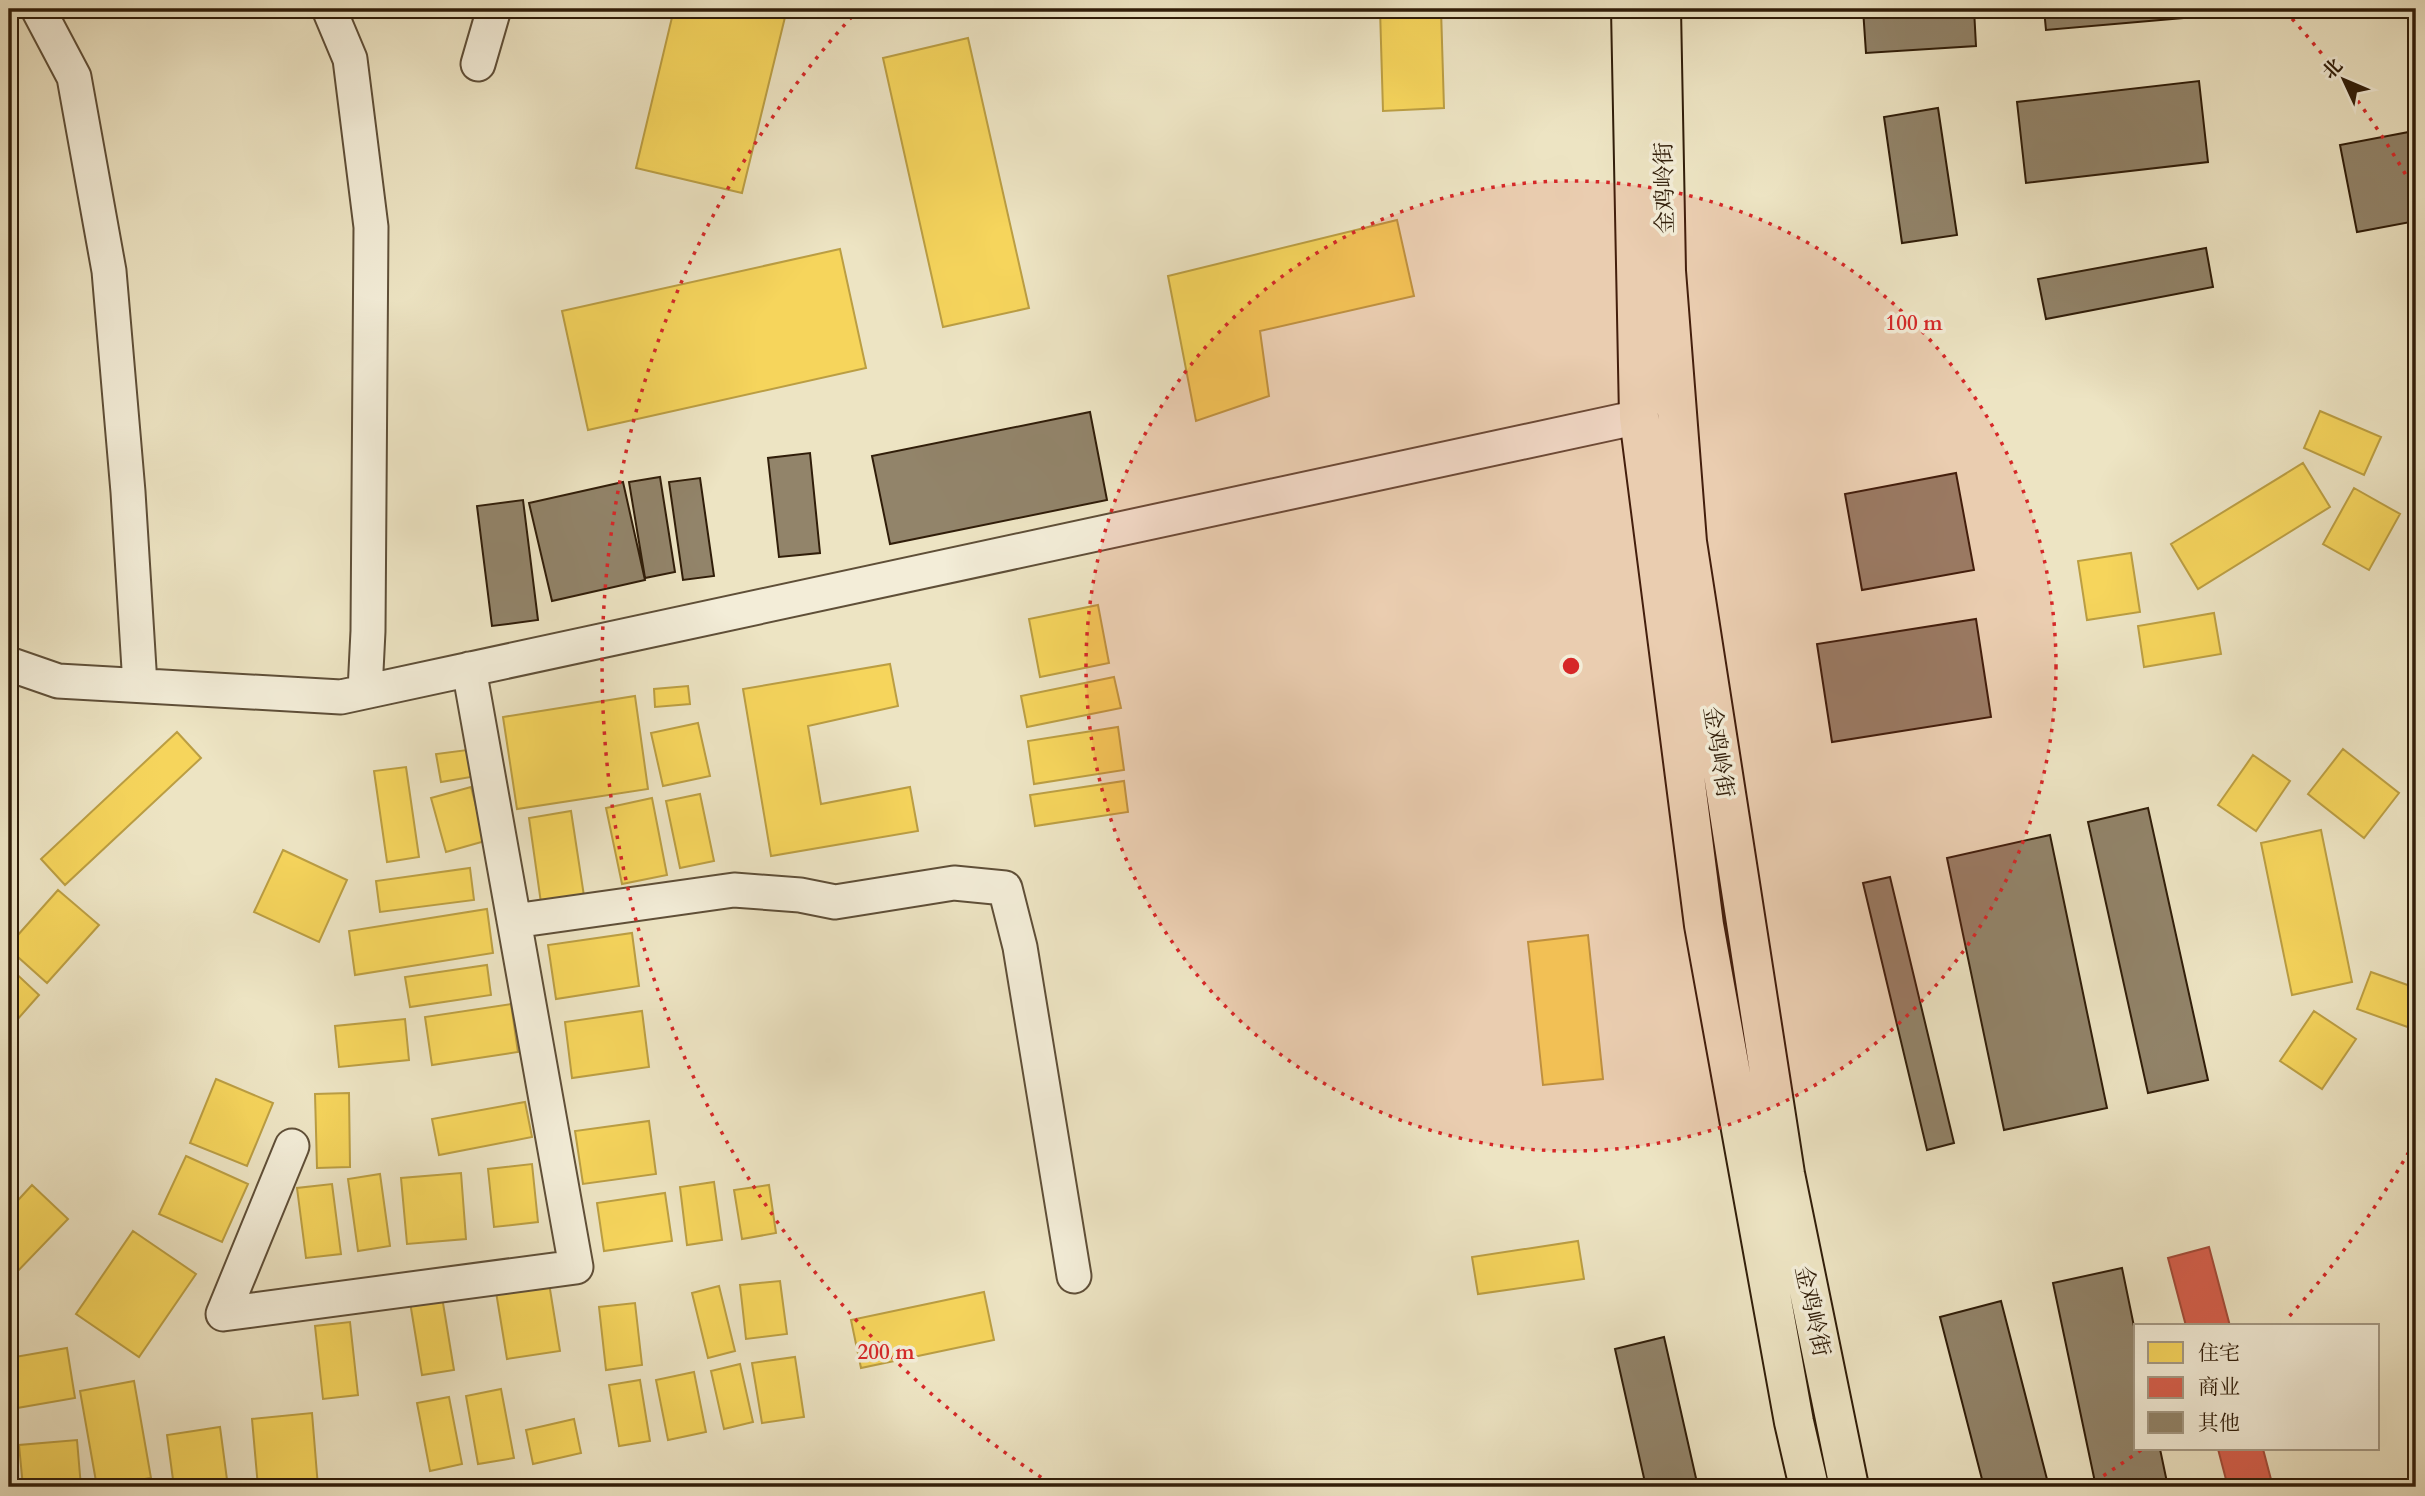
<svg xmlns="http://www.w3.org/2000/svg" width="2425" height="1496" font-family="Cardo,'Noto Serif SC',serif">
	<style>
		.homes { fill: #f6d55c; stroke: #bb9e43; stroke-width: 2 }
		.shops { fill: #d6604d; stroke: #a44c39; stroke-width: 2 }
		.building { fill: #92846a; stroke: #301d09; stroke-width: 2 }
		.lines { fill: none; stroke-linecap: round; stroke-linejoin: round }
		.minor-casing { stroke: #5f4f38; stroke-width: 37 }
		.major-casing { stroke: #301d09; stroke-width: 42 }
		.minor { stroke: #f3edd8; stroke-width: 33 }
		.major { stroke: #ede4c3; stroke-width: 38 }
		.ring { fill: none; stroke: #d62828; stroke-width: 3.5; stroke-dasharray: 3.5 7 }
		.labels { text-anchor: middle; stroke-width: 7; stroke-linejoin: round; paint-order: stroke }
		.street-label { font-size: 23px; fill: #301d09; stroke: #f3edd8 }
		.centre { fill: #d62828; stroke: #f3edd8; stroke-width: 3.5 }
		.ring-label { font-size: 21px; text-anchor: middle; font-weight: bold; fill: #d62828; stroke: #f3edd8; stroke-width: 7; stroke-linejoin: round; paint-order: stroke }
	</style>
	<rect width="100%" height="100%" fill="#ede4c3"/>
	<filter id="stains"><feTurbulence type="fractalNoise" baseFrequency=".00286" numOctaves="4"/><feColorMatrix values="0 0 0 0 .2 0 0 0 0 .09 0 0 0 0 .02 0 0 0 .5 -.17"/></filter>
	<radialGradient id="worn" r=".72"><stop offset=".6" stop-color="#630" stop-opacity="0"/><stop offset="1" stop-color="#630" stop-opacity=".3"/></radialGradient>
	<!-- homes -->
	<path class="homes" d="M674,9H787L742,193L636,168Z
		M1380,9H1441L1444,108L1383,111Z
		M968,38L1029,308L943,327L883,58Z
		M1397,220L1414,296L1260,331L1269,396L1196,421L1168,276Z
		M840,249L866,368L588,430L562,311Z
		M2320,411L2381,437L2364,475L2304,448Z
		M2303,463L2330,507L2198,589L2171,544Z
		M2354,488L2400,514L2369,570L2323,544Z
		M2131,553L2140,612L2087,620L2078,561Z
		M1098,605L1109,663L1040,677L1029,619Z
		M2214,613L2221,654L2144,667L2138,626Z
		M890,664L898,706L808,726L821,804L910,787L918,831L771,856L743,689Z
		M1114,677L1121,708L1027,727L1021,696Z
		M688,686L690,704L655,707L654,689Z
		M635,696L648,789L517,809L503,717Z
		M698,723L710,776L663,786L651,733Z
		M1118,727L1124,770L1034,784L1028,741Z
		M177,732L201,758L65,885L41,859Z
		M2343,749L2399,793L2364,838L2308,794Z
		M467,750L471,777L441,782L436,754Z
		M2253,755L2290,781L2256,831L2218,805Z
		M406,767L419,857L387,862L374,771Z
		M1124,781L1128,812L1035,826L1030,795Z
		M471,787L485,841L446,852L431,798Z
		M700,794L714,861L680,868L666,801Z
		M652,798L667,875L622,884L606,808Z
		M571,811L584,896L541,903L529,818Z
		M2321,830L2352,982L2292,995L2261,843Z
		M283,850L347,880L319,942L254,912Z
		M470,868L474,900L380,912L376,881Z
		M58,890L99,925L47,983L9,949V945Z
		M487,909L493,953L355,975L349,931Z
		M632,933L639,986L556,999L548,945Z
		M1588,935L1603,1079L1543,1085L1528,942Z
		M487,965L491,995L410,1007L405,977Z
		M9,967L39,995L9,1029Z
		M2371,972L2416,988V1030L2357,1009Z
		M511,1004L518,1052L432,1065L425,1017Z
		M642,1011L649,1067L572,1078L565,1022Z
		M2314,1011L2356,1039L2322,1089L2280,1061Z
		M405,1019L409,1060L339,1067L335,1026Z
		M216,1079L273,1103L247,1166L190,1143Z
		M349,1093L350,1167L317,1168L315,1094Z
		M525,1102L532,1137L439,1155L432,1119Z
		M649,1121L656,1174L583,1184L575,1131Z
		M186,1156L248,1184L222,1242L159,1214Z
		M532,1164L538,1222L494,1227L488,1169Z
		M461,1173L466,1239L407,1244L401,1178Z
		M380,1174L390,1246L358,1251L348,1179Z
		M714,1182L722,1240L687,1245L680,1187Z
		M332,1184L341,1254L306,1258L297,1188Z
		M32,1185L68,1219L13,1276L9,1272V1210Z
		M769,1185L776,1233L742,1239L734,1190Z
		M665,1193L672,1241L604,1251L597,1203Z
		M133,1231L196,1274L139,1357L76,1314Z
		M1578,1241L1584,1279L1478,1294L1472,1257Z
		M780,1281L787,1334L746,1339L740,1285Z
		M549,1283L560,1351L507,1359L496,1292Z
		M719,1286L735,1351L708,1358L692,1293Z
		M984,1292L994,1340L861,1368L851,1320Z
		M442,1297L454,1370L422,1375L410,1302Z
		M635,1303L642,1365L606,1370L599,1307Z
		M350,1322L358,1395L323,1399L315,1326Z
		M67,1348L75,1398L17,1408L9,1358Z
		M795,1357L804,1417L762,1423L752,1363Z
		M740,1364L753,1422L724,1429L711,1371Z
		M694,1372L706,1432L668,1440L656,1380Z
		M640,1380L650,1441L619,1446L609,1385Z
		M134,1381L151,1478L97,1487L80,1391Z
		M501,1389L514,1458L478,1464L466,1396Z
		M449,1397L462,1464L430,1471L417,1403Z
		M312,1413L318,1487H258L252,1419Z
		M574,1419L581,1453L533,1464L526,1430Z
		M220,1427L228,1487H174L167,1435Z
		M77,1440L81,1487H23L19,1445Z"/>
	<!-- shops -->
	<path class="shops" d="M2209,1247L2230,1326H2186L2168,1258Z
		M2218,1449H2263L2273,1487H2228Z"/>
	<!-- building -->
	<path class="building" d="M1863,9H1974L1976,46L1866,53Z
		M2044,9H2251L2252,12L2046,30Z
		M2199,81L2208,162L2026,183L2017,102Z
		M1938,108L1957,235L1902,243L1884,117Z
		M2414,131L2416,143V221L2357,232L2340,145Z
		M2206,248L2213,287L2046,319L2038,279Z
		M1090,412L1107,500L890,544L872,456Z
		M810,453L820,553L779,557L768,458Z
		M1956,473L1974,570L1862,590L1845,494Z
		M660,477L675,572L645,578L629,482Z
		M700,478L714,576L683,580L669,482Z
		M623,482L645,580L552,601L529,503Z
		M523,500L538,620L492,626L477,506Z
		M1976,619L1991,717L1832,742L1817,644Z
		M2148,808L2208,1080L2148,1093L2088,822Z
		M2050,835L2107,1108L2004,1130L1947,858Z
		M1890,877L1954,1143L1927,1150L1863,883Z
		M2122,1268L2136,1336V1449H2160L2168,1487H2096L2053,1283Z
		M2001,1301L2049,1487H1984L1940,1317Z
		M1664,1337L1698,1487H1646L1615,1349Z"/>
	<g class="lines">
		<defs>
			<path id="minor" d="M38,9L74,77L109,271L128,492L140,685
				M329,9L350,59L371,227L368,631L365,691
				M478,64L494,9
				M9,664L58,681L341,697L1639,417
				M514,921L734,890L800,895L835,902L954,883L1005,888L1020,947L1074,1276
				M292,1146L223,1314L576,1267L469,669"/>
			<path id="major" d="M1631,9L1639,417L1704,925L1794,1422L1809,1487
				M1661,9L1666,271L1687,542L1785,1174L1849,1487"/>
		</defs>
		<!-- minor casing -->
		<use href="#minor" class="minor-casing"/>
		<!-- major casing -->
		<use href="#major" class="major-casing"/>
		<!-- minor -->
		<use href="#minor" class="minor"/>
		<!-- major -->
		<use href="#major" class="major"/>
	</g>
	<!-- distance rings -->
	<circle cx="1571" cy="666" r="485" fill="#d62828" fill-opacity=".12"/>
	<g class="ring">
		<circle cx="1571" cy="666" r="485"/>
		<path d="M2414 1143A969 969 0 0 1 2285 1321M2141 1450A969 969 0 0 1 2092 1483M1050 1483A969 969 0 0 1 857 11M2285 11A969 969 0 0 1 2414 189"/>
	</g>
	<g class="labels">
		<!-- street labels -->
		<g class="street-label">
			<text transform="translate(1664 188) rotate(-91)" y="8">金鸡岭街</text>
			<text transform="translate(1719 752) rotate(81)" y="8">金鸡岭街</text>
			<text transform="translate(1813 1311) rotate(78)" y="8">金鸡岭街</text>
		</g>
	</g>
	<circle cx="1571" cy="666" r="10" class="centre"/>
	<g class="ring-label">
		<text x="1914" y="330">100 m</text>
		<text x="886" y="1359">200 m</text>
	</g>
	<!-- margin -->
	<rect width="2425" height="1496" fill="none" stroke="#ede4c3" stroke-width="35"/>
	<rect x="10" y="10" width="2404" height="1475" fill="none" stroke="#301d09" stroke-width="3.5"/>
	<rect x="18" y="18" width="2390" height="1461" fill="none" stroke="#301d09" stroke-width="2"/>
	<!-- legend -->
	<rect x="2134" y="1324" width="245" height="126" fill="#f3edd8" stroke="#a59a85" stroke-width="2"/>
	<rect x="2148" y="1342" width="35" height="21" fill="#f6d55c" stroke="#a59a85" stroke-width="2"/>
	<text x="2198" y="1360" font-size="21" fill="#301d09">住宅</text>
	<rect x="2148" y="1377" width="35" height="21" fill="#d6604d" stroke="#a59a85" stroke-width="2"/>
	<text x="2198" y="1394" font-size="21" fill="#301d09">商业</text>
	<rect x="2148" y="1412" width="35" height="21" fill="#92846a" stroke="#a59a85" stroke-width="2"/>
	<text x="2198" y="1430" font-size="21" fill="#301d09">其他</text>
	<!-- north arrow -->
	<g transform="translate(2344 80) rotate(314)" stroke="#f3edd8" stroke-width="5" paint-order="stroke">
	<path d="M0-5L12 26L0 18L-12 26Z" fill="#301d09"/>
	<text y="-10" font-size="19" font-weight="bold" text-anchor="middle" fill="#301d09">北</text>
	</g>
	<rect width="100%" height="100%" filter="url(#stains)"/>
	<rect width="100%" height="100%" fill="url(#worn)"/>
</svg>
